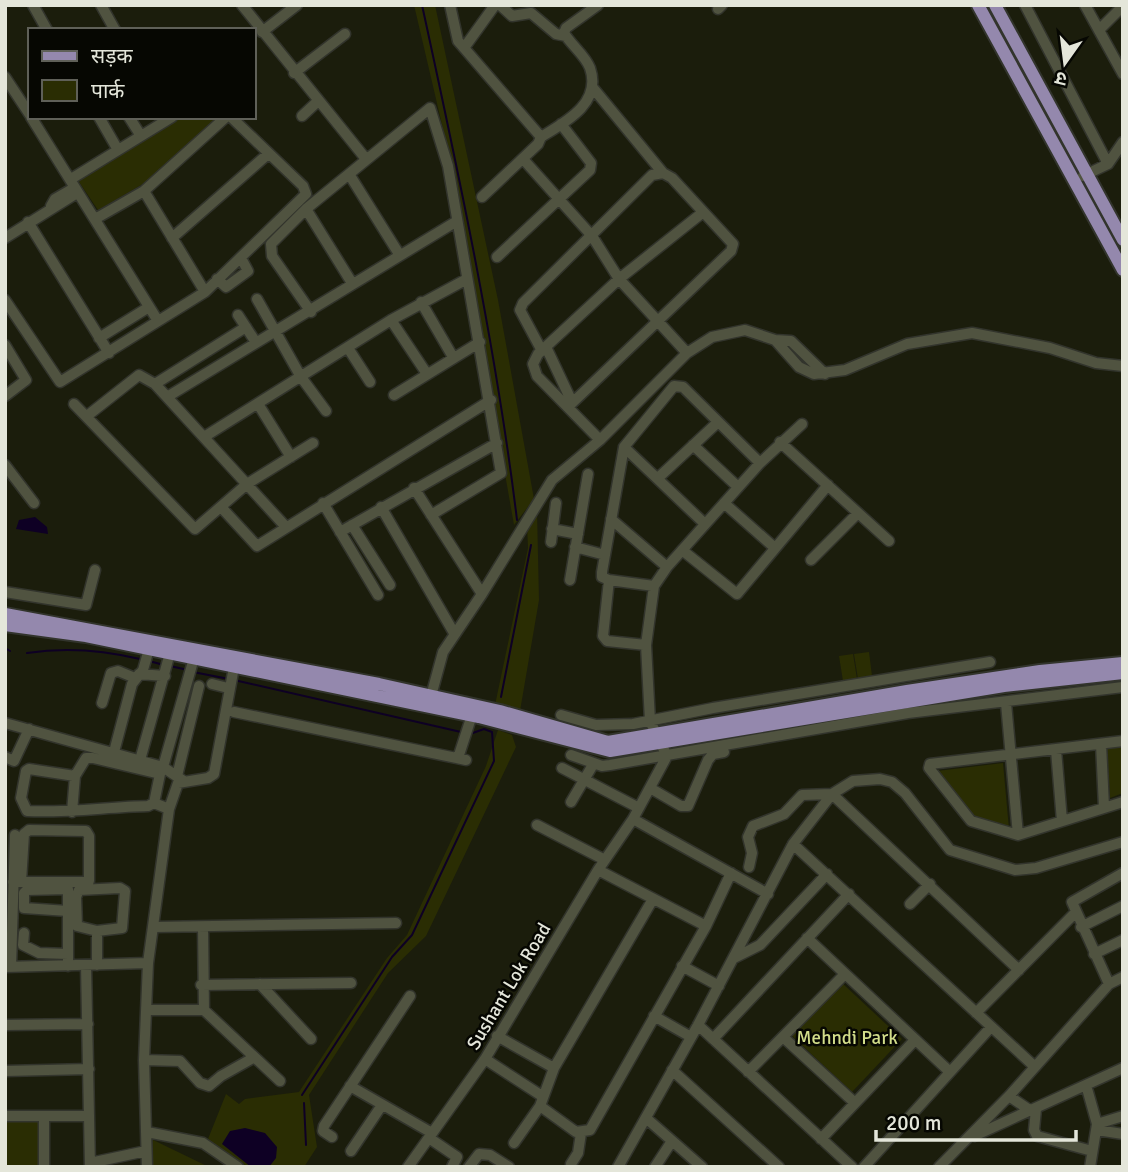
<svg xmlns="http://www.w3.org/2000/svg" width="1128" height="1172" font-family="Signika,'Noto Sans Devanagari',sans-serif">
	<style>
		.green { fill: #2a2d03 }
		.water { fill: #0e0024 }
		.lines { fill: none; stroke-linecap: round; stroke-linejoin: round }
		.stream { stroke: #0e0024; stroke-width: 2 }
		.minor-casing { stroke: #32342c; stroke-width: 13 }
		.major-casing { stroke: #32342c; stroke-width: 16 }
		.minor { stroke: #505340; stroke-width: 10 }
		.major { stroke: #9488ad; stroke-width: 12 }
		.labels { text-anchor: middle; stroke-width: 5; stroke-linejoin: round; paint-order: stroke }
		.street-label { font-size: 19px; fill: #e4e6da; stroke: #060702 }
		.park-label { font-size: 19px; fill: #d2dd89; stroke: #060702 }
	</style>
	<rect width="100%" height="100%" fill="#1b1d0c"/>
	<!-- green -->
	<path class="green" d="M414,5H435L498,300L534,499L514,525L447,146Z
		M180,117H219L148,181L98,210L77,179Z
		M537,510L539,600L520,711L495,705L528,548L527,525Z
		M869,652L872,676L858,679L854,654Z
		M853,654L857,679L843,681L839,656Z
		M498,730L512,735L516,747L426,936L388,973L309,1095L317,1147L304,1167H244L208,1139L226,1094L239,1104L245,1099L299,1092L387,958L407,935L486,766Z
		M1123,747V793L1110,798L1107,748Z
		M1003,763L1009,829L971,816L937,771Z
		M841,982L902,1039L852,1092L791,1035Z
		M5,1118H40V1167H5Z
		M147,1137L209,1167H148Z"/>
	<!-- water -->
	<path class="water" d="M35,517L47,527L48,534L16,529L19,520Z
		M245,1128L265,1133L277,1147L276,1158L269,1167H251L222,1144L230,1131Z"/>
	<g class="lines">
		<!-- stream -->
		<path class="stream" d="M422,5C459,175 496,347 517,520
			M5,648L10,651
			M27,653C65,647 103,650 140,659
			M149,661L164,665
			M170,666L188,670
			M193,672L229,679
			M234,680L461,732
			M501,697L531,545
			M302,1095L392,957L412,935L494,761L492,732L484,729L470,734
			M304,1103L306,1145"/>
		<defs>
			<path id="minor" d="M33,5L47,30
				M101,5L115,30
				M242,5L366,159
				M450,5L458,41L541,137L538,144L482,197
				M500,5L512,16L531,13L556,34L566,36
				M1025,5L1108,164
				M1085,5L1123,74
				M718,9L722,5
				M1099,30L1123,6
				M262,32L297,5
				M464,48L495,5
				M294,73L345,34
				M5,77L30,115
				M593,88L663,173
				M302,116L317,102
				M31,117L158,321
				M99,117L118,150
				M129,117L141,136
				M541,137C566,122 602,103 590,68C585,55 571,45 564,33L566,28L598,5
				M523,159L592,236L619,279L687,353
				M349,174L399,254
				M1083,176L1108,164L1123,142
				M71,179L172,117
				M144,191L205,292
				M51,206L55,199L74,188
				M306,209L352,283
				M95,219L144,191L226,117
				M28,222L109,353
				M5,238L77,193
				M172,238L268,154
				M497,257L590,170L591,163L561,124
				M217,279L226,287L248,271L241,258
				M257,299L301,377L326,411
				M5,300L60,382L205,292L306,194L303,186L231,117
				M421,302L453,357
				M311,312L272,256L271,244L306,209L430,108L448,166L501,473L431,515
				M238,315L255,341
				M391,320L427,374
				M99,338L149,307
				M775,340L791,341L825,374
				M5,345L26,380L5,396
				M546,347L572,402
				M348,348L370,382
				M542,351L520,310L523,303L652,175L663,173L672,178L733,244L731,251L569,406
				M155,384L246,327
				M394,395L480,342
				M167,397L457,221
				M74,404L195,529L247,484L313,443
				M258,404L291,457
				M87,416L139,375L155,384L286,527
				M204,437L391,320L467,279
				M600,440L537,376L533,364L538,354L619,279L702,213
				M780,442L889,541
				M693,445L738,487
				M624,447L705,524
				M5,465L34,503
				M658,478L717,423
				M414,488L482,594
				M323,503L378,595
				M724,503L775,548
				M221,507L257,546L491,400
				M381,507L454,633
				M611,519L667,567
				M352,525L390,585
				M552,529L578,534
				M340,532L497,443
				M551,542L556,503
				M575,547L605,555
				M682,550L737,594L828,485
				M811,560L858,513
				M570,580L588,474
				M609,580L603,636L607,641L646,645
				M654,586L609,580L602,577V572L624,447L674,386L683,387L760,463
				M5,592L86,605L95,570
				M139,674L165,676
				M212,684L228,688
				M431,696L443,652L482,594L552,480L600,440L687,353L712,337L745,330L775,340L799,367L814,374L845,370L907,344L972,333L1050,348L1096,363L1123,366
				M102,703L111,673L118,671L135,678
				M1006,703L1018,835
				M234,712L466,760
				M561,715L596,725L633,724L713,708L990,662
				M5,723L163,767L185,782
				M1123,741L930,764L929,768L971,821L1018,835L1123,802
				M1101,744L1104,807
				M1056,750L1062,821
				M114,752L132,684L143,670L149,649
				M571,755L602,766L610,765L908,713L1123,687
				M5,757L14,761L29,729
				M458,758L472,715
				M140,760L170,653
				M163,767L194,658
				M562,768L639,808
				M177,776L199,686
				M650,788L681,806H688L708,760L713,754L724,752
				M571,802L594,763
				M154,803L160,774L93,758H86L75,776L29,769L26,771L21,798L27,811C68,813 107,807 148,806L154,803L169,809
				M72,812L75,776
				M633,819L768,894
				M537,825L605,860
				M793,844L1034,1066
				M749,867L752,853L748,837L753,826L784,814L802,795L832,794L1019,970
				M598,870L706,926
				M13,882H87L89,881V836L86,831L29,830L24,834L21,882
				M910,904L930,884
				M68,911L24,908V893L27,890L68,889V966
				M155,927L396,923
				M203,927L204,1010L280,1081
				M1081,927L1123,906
				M97,931L122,928L125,891L120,888L79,890L76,897L77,926L97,931V965
				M24,933L23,945L39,953L68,954
				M807,938L950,1072
				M1094,954L1123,940
				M734,958L760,945L827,874
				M86,965L90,1167
				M682,966L719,986
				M5,967L148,963
				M11,967L15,835
				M260,984L311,1039
				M1109,984L1072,902L1123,873
				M201,985L351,983
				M147,1010H204
				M976,1013L1075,913
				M654,1016L691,1037
				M5,1025L88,1024
				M698,1025L852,1167
				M497,1036L554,1068
				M783,1037L855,1103
				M713,1039L849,894
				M485,1059L542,1096
				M144,1060L180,1061L200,1083L209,1086L221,1076L253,1058
				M672,1070L779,1167
				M5,1071L89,1069
				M748,1072L845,974
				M1086,1085L1097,1124L1090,1167
				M350,1086L432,1133
				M1009,1096L1031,1111
				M540,1106L554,1068L653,899
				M1036,1109L1034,1130L1037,1136L1092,1151
				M5,1116H89
				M44,1116V1167
				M646,1118L702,1167
				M1097,1124L1123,1116
				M1097,1130L1123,1134
				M147,1132L203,1143L238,1167
				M974,1136L1123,1068
				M332,1137L323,1131L324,1126L410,996
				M429,1138L457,1157L452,1167
				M821,1139L915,1040
				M514,1143L540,1106L576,1132L590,1130L706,926L731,873
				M351,1151L382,1105
				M90,1163L146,1151
				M571,1164L578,1153L581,1133
				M147,1167L144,1060L148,963L169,809L178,783L208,778L214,774L234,667
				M408,1167L485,1059L598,870L633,819L667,756L650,721L646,645L654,586L667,567L760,463L802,424
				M469,1167L479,1154L490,1155L509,1167
				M618,1167L698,1025L793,844L832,794L853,781L880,779L892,782L905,793L950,850L1015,870L1036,868L1123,842
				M655,1167L672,1141
				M864,1167L991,1027
				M939,1167L1009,1096L1109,984L1123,977"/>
			<path id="major" d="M978,5L1123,270
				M995,5L1123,240
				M5,614L379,684L500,711L608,742L907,691L1040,671L1123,663
				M5,625L86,636L479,717L610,751L1004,686L1123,673"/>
		</defs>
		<!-- minor casing -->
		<use href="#minor" class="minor-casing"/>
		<!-- major casing -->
		<use href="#major" class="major-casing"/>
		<!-- minor -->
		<use href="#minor" class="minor"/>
		<!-- major -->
		<use href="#major" class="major"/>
	</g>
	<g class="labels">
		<!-- street labels -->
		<g class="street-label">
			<text transform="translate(508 986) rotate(-59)" y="7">Sushant Lok Road</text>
		</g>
		<!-- park labels -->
		<g class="park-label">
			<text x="847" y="1044">Mehndi Park</text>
		</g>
	</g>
	<!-- border -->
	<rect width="1128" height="1172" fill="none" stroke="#e4e6da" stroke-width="14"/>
	<!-- legend -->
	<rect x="28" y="28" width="228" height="91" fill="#060702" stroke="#5f6058" stroke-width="2"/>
	<rect x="42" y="51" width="35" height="10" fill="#9488ad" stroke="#5f6058" stroke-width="2"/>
	<text x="91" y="63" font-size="21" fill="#e4e6da">सड़क</text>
	<rect x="42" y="80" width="35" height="21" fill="#2a2d03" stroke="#5f6058" stroke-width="2"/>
	<text x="91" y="98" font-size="21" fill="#e4e6da">पार्क</text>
	<!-- north arrow -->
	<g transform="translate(1065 63) rotate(194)" stroke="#060702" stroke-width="5" paint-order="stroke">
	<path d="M0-5L12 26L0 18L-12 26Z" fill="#e4e6da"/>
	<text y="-10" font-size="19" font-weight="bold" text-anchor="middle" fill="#e4e6da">उ</text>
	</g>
	<!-- scale -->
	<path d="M876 1130v10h200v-10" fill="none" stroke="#e4e6da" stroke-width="3.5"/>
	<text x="886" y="1130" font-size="21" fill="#e4e6da" stroke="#060702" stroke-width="5" paint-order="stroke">200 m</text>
</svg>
